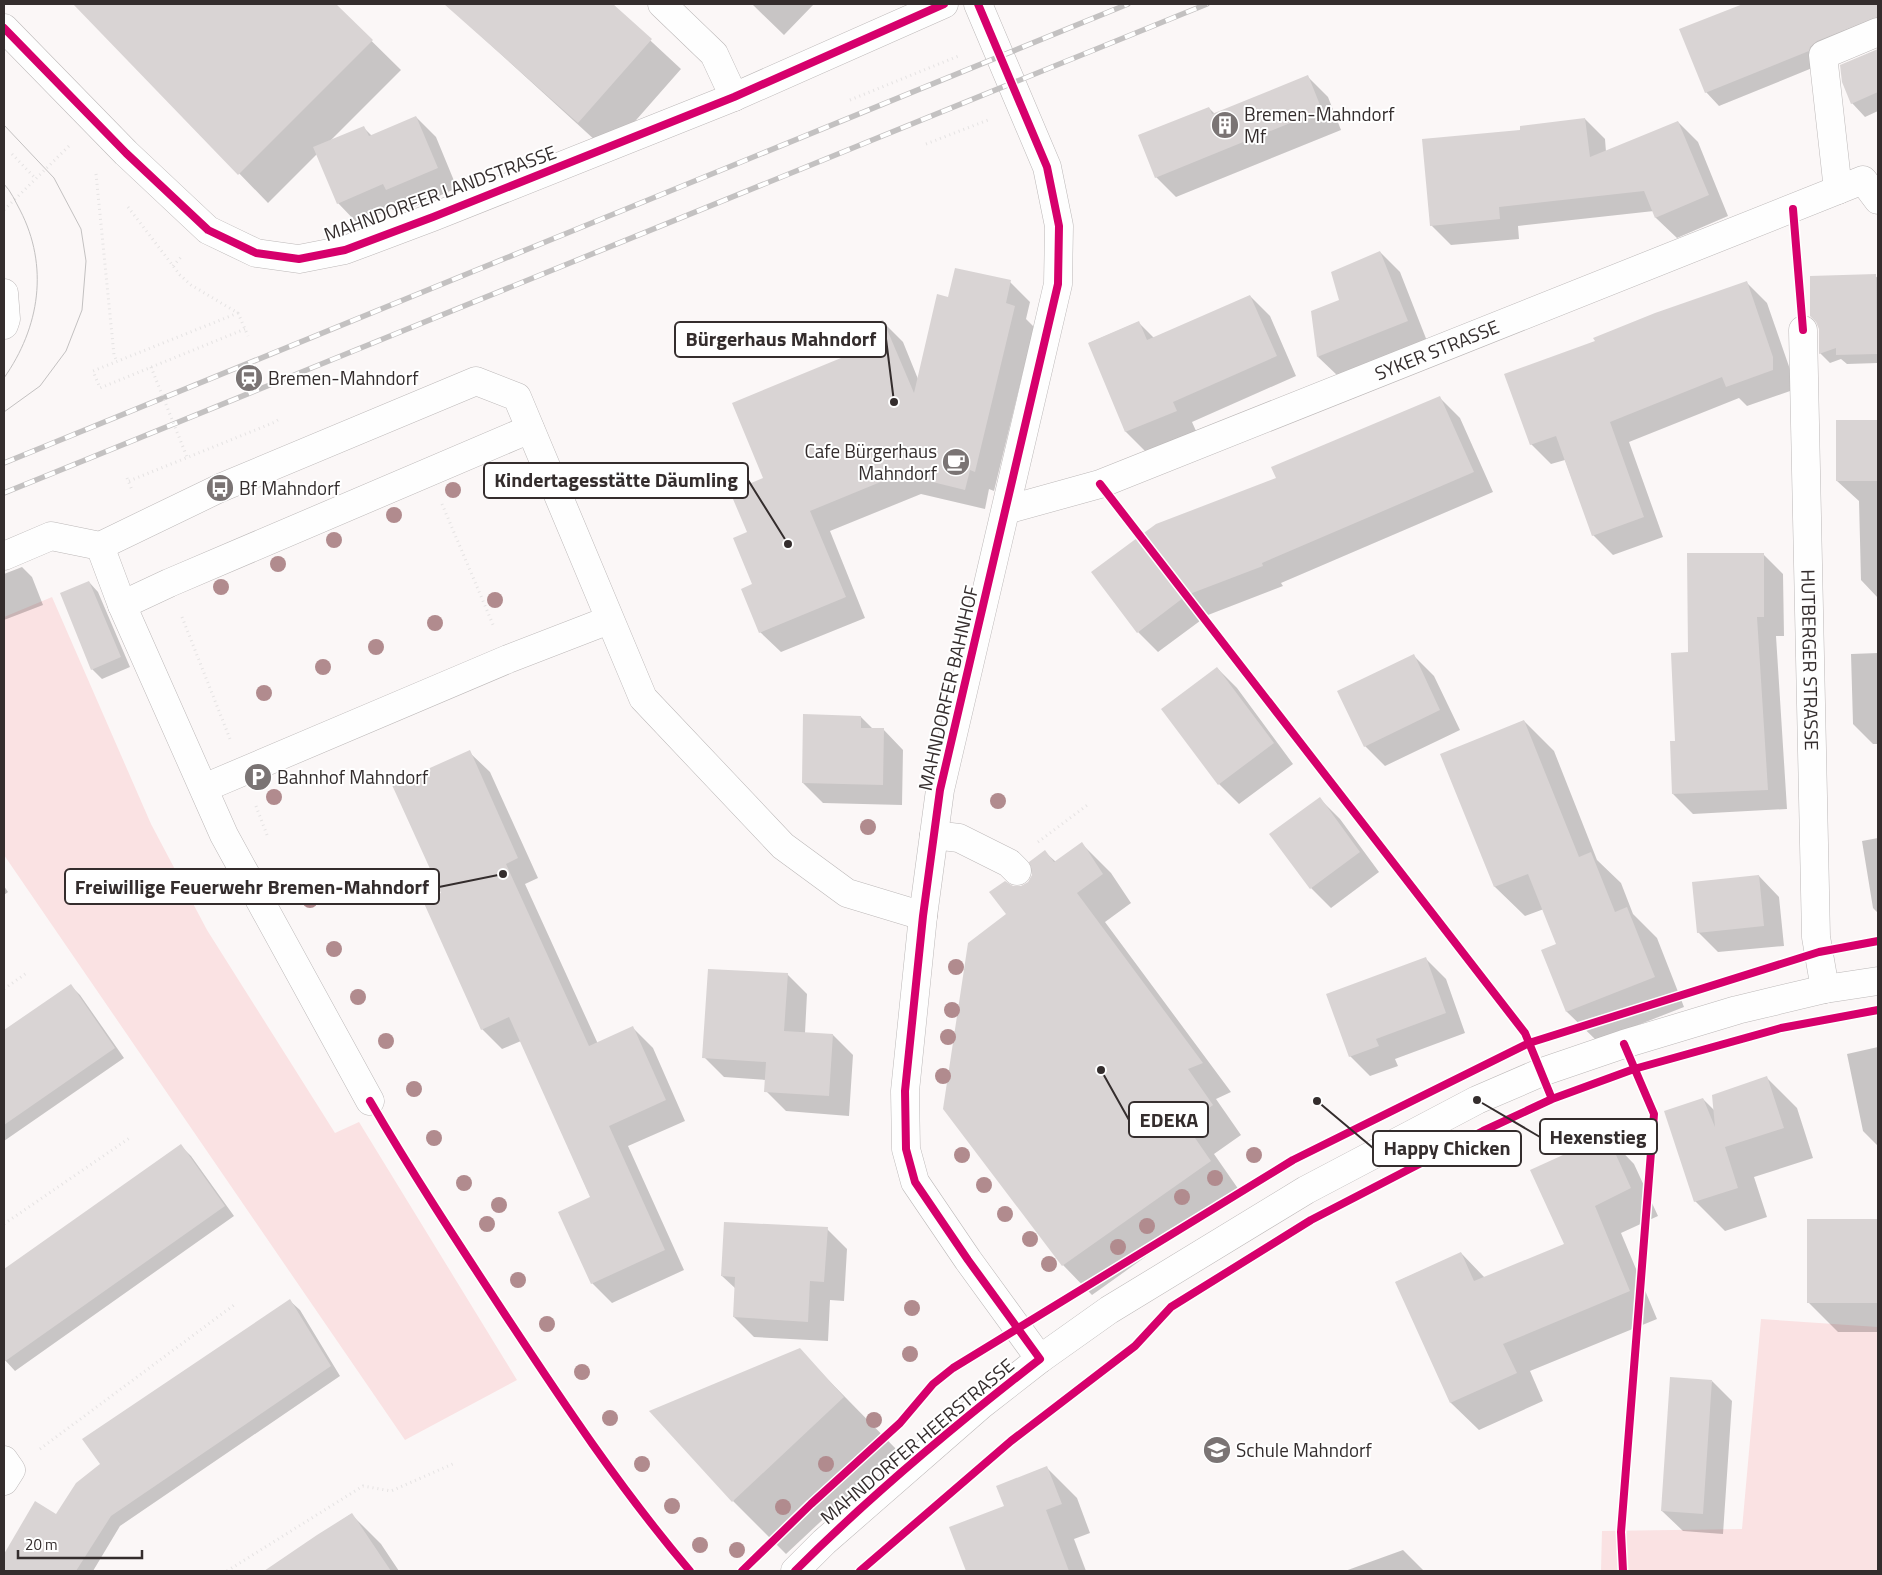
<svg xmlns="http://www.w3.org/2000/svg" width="1882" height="1575" font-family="'Titillium Web',sans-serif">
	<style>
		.green { fill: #fae2e3 }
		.shadow { fill: #0003 }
		.building { fill: #d9d4d4 }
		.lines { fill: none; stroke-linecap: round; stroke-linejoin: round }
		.minor-casing { stroke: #bcb8b8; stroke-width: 29 }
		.major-casing { stroke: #bcb8b8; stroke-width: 29 }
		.path { stroke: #e5e3e3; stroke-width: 3; stroke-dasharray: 1 4; stroke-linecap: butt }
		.minor { stroke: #fefefe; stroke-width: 28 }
		.major { stroke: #fefefe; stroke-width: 28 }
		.tram { stroke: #c3c1c1; stroke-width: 1 }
		.rail-casing { stroke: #c3c1c1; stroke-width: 5.5 }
		.rail { stroke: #fff; stroke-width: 4; stroke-dasharray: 11; stroke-linecap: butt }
		.path-bridge { stroke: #e5e3e3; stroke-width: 3; stroke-dasharray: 1 4; stroke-linecap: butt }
		.cycleway-casing { stroke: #fff; stroke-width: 11 }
		.cycleway { stroke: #d6006c; stroke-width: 8 }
		.tree { fill: #b18b8e }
		.labels { text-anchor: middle; stroke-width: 4; stroke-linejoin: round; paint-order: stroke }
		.poi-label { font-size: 19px; fill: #342d2d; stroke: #fff; text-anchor: start }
		.street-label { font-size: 19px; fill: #342d2d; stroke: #fff }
		.leader { fill: none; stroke: #342d2d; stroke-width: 2 }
		.callout-dot { fill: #342d2d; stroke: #fff; stroke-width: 2 }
		.callout { fill: #fff; stroke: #342d2d; stroke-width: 2 }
		.callout-label { font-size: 20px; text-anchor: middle; font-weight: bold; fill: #342d2d }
	</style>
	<rect width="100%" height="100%" fill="#fbf7f7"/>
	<!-- green -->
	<path class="green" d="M52,597L151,824L207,930L335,1133L359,1122L517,1380L405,1440L4,855V617Z
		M1761,1319L1878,1327V1571H1601L1602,1531L1742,1529Z"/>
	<!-- shadow -->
	<path class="shadow" d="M75,4H209L223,18L237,4H334L401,70L329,142L364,128L372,136L416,117L436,137L457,188L407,210L402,204L358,224L338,203L317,154L268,203Z
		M446,4H611L681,69L608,152Z
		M752,4H814L784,35Z
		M1746,4H1749L1763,20L1802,4H1878V34L1822,64L1719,106L1706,92L1681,30Z
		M1878,50V111L1865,117L1852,103L1841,66Z
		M1308,77L1328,97L1341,130L1176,197L1156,177L1209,108L1215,114Z
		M1585,119L1605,139L1606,152L1678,122L1698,142L1728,216L1677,238L1656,218L1654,211L1518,226L1519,239L1451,245L1431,225L1522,131Z
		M1380,252L1400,272L1427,341L1338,376L1318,357L1340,301Z
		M1875,276L1878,278V363L1847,364L1841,359L1830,363L1820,353Z
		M1010,282L1030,302L1026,319L1034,327L994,491L989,489L985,509L921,494L830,531L865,618L781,652L760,632L749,533L765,479L883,322L903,342L918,379L949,298Z
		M1747,283L1767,303L1793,378V390L1747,406L1739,398L1629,442L1663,537L1613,555L1593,535L1565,460L1551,464L1531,444L1596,342Z
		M1250,296L1270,316L1296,376L1192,422L1196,431L1146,452L1126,432L1089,343L1138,322L1154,338Z
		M1440,398L1460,418L1493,492L1281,583L1283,586L1208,615L1158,652L1138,632L1278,479Z
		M1878,421V598L1861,580L1859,501L1837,481V422Z
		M1763,554L1783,574L1784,636H1776L1787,809L1693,814L1673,794L1676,742L1689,654Z
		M22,567L32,577L43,605L4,620V574Z
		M89,582L98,592L130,667L102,679L92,669Z
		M1878,653V744H1873L1853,724L1851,654Z
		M1414,656L1434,676L1460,730L1385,766L1365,746Z
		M1217,668L1237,688L1293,764L1239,804L1219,784Z
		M861,717L873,729H883L903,750L902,805L823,803L803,783Z
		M1524,721L1554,751L1597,860L1621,883L1633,914L1657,938L1684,1007L1597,1041L1567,1012L1558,944L1544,909L1525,916L1495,887L1442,754Z
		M469,752L490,772L538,878L525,884L598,1044L633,1028L653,1048L685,1121L628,1146L684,1270L612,1303L592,1283L591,1198L521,1041L502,1049L482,1029L443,894Z
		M1320,799L1340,819L1379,872L1331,908L1311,888Z
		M1878,838V913L1873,908L1862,841Z
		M1082,844L1111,873L1131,903L1105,922L1231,1092L1216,1099L1241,1135L1214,1154L1239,1190L1092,1295L1063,1265L945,1109L1008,915L1013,887H1021L1029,883L1045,852L1056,862Z
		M1759,876L1779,897L1784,946L1718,952L1698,932Z
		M4,886L8,892L4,895Z
		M1426,959L1446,979L1465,1033L1395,1059L1398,1066L1370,1076L1350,1056Z
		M787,974L807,994L805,1033L833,1035L853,1055L849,1116L786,1111L766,1091V1080L724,1077L704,1057Z
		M71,986L80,995L124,1058L4,1141V1032Z
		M1878,1047V1146L1863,1131L1847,1054Z
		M1767,1078L1797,1108L1813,1158L1754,1177L1767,1217L1725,1231L1695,1201L1703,1099L1715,1111Z
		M1607,1136L1634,1164L1658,1216L1621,1233L1657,1319L1530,1371L1543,1401L1479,1430L1451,1403L1396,1282L1461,1253L1485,1278L1566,1244Z
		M181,1146L191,1156L234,1216L15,1371L4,1359V1271Z
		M1809,1220L1878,1221V1332H1838L1808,1302Z
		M827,1229L847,1249L844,1301L830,1300L828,1341L754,1337L734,1317L736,1289L722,1276Z
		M290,1301L300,1310L340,1376L120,1526L93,1571H4V1556L35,1503L56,1516Z
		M799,1350L897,1450L786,1554L733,1501Z
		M1712,1381L1732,1401L1723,1534L1683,1531L1662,1511Z
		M1047,1468L1077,1498L1090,1533L1074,1539L1086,1571H967L951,1528L1005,1507Z
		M351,1514L381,1544L399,1571H266Z
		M1403,1550L1424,1571H1345Z"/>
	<!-- building -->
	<path class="building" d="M73,4H336L373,40L238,175Z
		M444,4H613L652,39L578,123Z
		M1743,4H1878V17L1817,41L1810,47L1809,51L1705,93L1679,29Z
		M1878,49V92L1851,104L1842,82L1840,65Z
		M1308,75L1322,110L1155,178L1138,135L1209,107L1212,114Z
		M416,116L438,168L386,190L383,184L337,204L313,147L364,126L369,136Z
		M1585,118L1590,157L1678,121L1709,195L1655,218L1644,191L1499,207L1500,219L1430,226L1422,139L1520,130V126Z
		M1380,251L1408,321L1317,357L1311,311L1339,300L1331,272Z
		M955,268L1011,280L1006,303L1015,306L975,472L970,470L965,490L900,474L810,511L846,597L759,633L741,589L752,584L733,538L747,532L730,492L763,478L732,403L858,351L851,333L883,320L914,393L937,294L948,297Z
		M1876,274L1877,354L1836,355V348L1819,354V329L1816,322L1810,316V276Z
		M1747,281L1773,357V370L1726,387L1722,377L1610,422L1644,517L1592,536L1556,436L1530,445L1504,374L1595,341L1593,338L1655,313Z
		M1250,295L1277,356L1173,402L1177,411L1125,432L1088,343L1139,321L1147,340Z
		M1440,396L1474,472L1262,563L1263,566L1187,595L1137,633L1091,572L1156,524L1276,478L1271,467Z
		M1836,420H1878V481H1836Z
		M1687,553H1764V617H1757L1768,790L1672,794L1670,741H1675L1671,653L1688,652Z
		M89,581L121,657L91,670L60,593Z
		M1414,654L1440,710L1364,747L1337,691Z
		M1217,667L1274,743L1218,785L1161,709Z
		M803,714L861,716V728H884L883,785L802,783Z
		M1524,720L1579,857L1591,852L1615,912L1627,907L1655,977L1566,1012L1541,950L1556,944L1528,874L1494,887L1440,754Z
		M470,750L518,858L506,864L589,1046L633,1026L666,1100L609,1126L665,1250L591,1284L558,1212L590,1197L509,1017L481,1030L423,901L441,893L392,785Z
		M1320,797L1360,852L1310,889L1269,834Z
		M1082,842L1103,874L1077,893L1203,1063L1188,1069L1213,1105L1186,1125L1211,1161L1062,1266L943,1109L968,943L1006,914L989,892L1005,881L1013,886H1021L1028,882L1032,875L1029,862L1045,850L1054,862Z
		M1759,875L1764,926L1697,933L1692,882Z
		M1426,957L1446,1013L1376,1039L1379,1046L1349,1057L1326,994Z
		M708,969L788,973L784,1031L833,1034L829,1096L764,1092L766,1062L702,1058Z
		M71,984L115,1048L4,1125V1030Z
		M1767,1076L1784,1128L1725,1147L1738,1188L1694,1202L1664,1111L1703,1098L1715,1127L1712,1095Z
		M1607,1135L1631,1188L1595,1206L1630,1291L1503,1344L1517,1373L1450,1403L1395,1282L1461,1252L1474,1281L1564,1244L1530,1170Z
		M181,1144L225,1206L4,1362V1269Z
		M1807,1219H1878V1303H1807Z
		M724,1222L828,1227L824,1282L810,1281L808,1322L733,1317L735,1277L721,1276Z
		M290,1299L331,1366L111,1516L76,1571H4V1554L35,1501L56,1514L76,1483L100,1464L82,1439Z
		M800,1348L844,1397L732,1502L649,1411Z
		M1670,1377L1712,1380L1703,1514L1661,1511Z
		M1047,1466L1062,1504L1046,1510L1069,1571H966L949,1527L1004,1506L996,1486Z
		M352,1513L391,1571H264L317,1535Z"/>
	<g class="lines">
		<defs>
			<g id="minor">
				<path d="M662,4L714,54L734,97"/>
				<path d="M978,4L1047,167L1059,226L1058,284L940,790L923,916L905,1091L906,1149L915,1182L968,1260L1040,1359"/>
				<path d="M4,28L126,153L208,230L256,253L299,259L345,250L433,217L734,97L944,4"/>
				<path d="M1838,190L1823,55L1878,32"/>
				<path d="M4,293L6,319L4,325"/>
				<path id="s1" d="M1803,330L1816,937L1825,989"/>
				<path id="s2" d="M1006,510L1100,484L1863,180L1878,200"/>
				<path d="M100,546L122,605L224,835L370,1101"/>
				<path d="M4,556L51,536L100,546L220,488L476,381L517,397L643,698L783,846L847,893L923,916"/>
				<path d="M122,605L169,583L530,429"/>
				<path d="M204,788L508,659L609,620"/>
				<path d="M934,835L959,838L1009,863L1017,871"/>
				<path d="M4,1460L11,1470L4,1481"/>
			</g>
			<path id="major" d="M795,1571L824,1542L981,1405L1040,1359L1109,1310L1306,1190L1477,1100L1542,1072L1624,1044L1737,1010L1825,989L1878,981"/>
		</defs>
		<!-- minor casing -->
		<use href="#minor" class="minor-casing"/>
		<!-- major casing -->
		<use href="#major" class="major-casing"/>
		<!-- path -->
		<path class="path" d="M850,100L961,55
			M926,144L988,120
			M12,154L36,179
			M96,174L114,355L117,362
			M128,207L180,275L191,285L238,313L248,336
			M4,210L69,146
			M173,266L183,255
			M238,313L93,371L100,388L245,329
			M127,478L132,490
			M129,481L275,422L278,420L276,417
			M442,504L494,627
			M182,617L230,739
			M256,806L267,835
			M1038,842L1090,803
			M4,989L28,972
			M4,1224L131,1137
			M40,1449L234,1305
			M227,1571L363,1486L391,1491L455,1463"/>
		<!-- minor -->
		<use href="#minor" class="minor"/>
		<!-- major -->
		<use href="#major" class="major"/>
		<!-- tram -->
		<path class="tram" d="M4,125L54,178L81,229L86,261L82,310L66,351L40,386L4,412
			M4,184C11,191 15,201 20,210C49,266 40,327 4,378"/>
		<defs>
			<path id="rail" d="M4,463L1128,4
				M4,493L1207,4"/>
		</defs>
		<!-- rail casing -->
		<use href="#rail" class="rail-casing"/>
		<!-- rail -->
		<use href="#rail" class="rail"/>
		<!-- path-bridge -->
		<path class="path-bridge" d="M151,367L187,457"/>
		<defs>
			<path id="cycleway" d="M4,28L126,153L208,230L256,253L299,259L345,250L433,217L734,97L944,4
				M1793,209L1803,330
				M1100,484L1525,1033L1552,1099
				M370,1101C412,1173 458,1243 504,1313C562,1401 621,1490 690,1571
				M742,1571L811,1504L900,1423L933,1384L953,1368L1293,1160L1529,1043L1819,952L1878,941
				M795,1571C871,1495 955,1425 1040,1359L968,1260L915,1182L906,1149L905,1091L923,916L940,790L1058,284L1059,226L1047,167L978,4
				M860,1571L1011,1441L1135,1346L1171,1307L1311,1220L1483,1131L1552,1099L1634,1069L1781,1028L1878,1010
				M1623,1571L1621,1532L1654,1114L1624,1044"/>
		</defs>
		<!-- cycleway casing -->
		<use href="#cycleway" class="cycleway-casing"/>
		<!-- cycleway -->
		<use href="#cycleway" class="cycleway"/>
	</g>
	<!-- trees -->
	<g class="tree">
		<circle cx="453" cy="490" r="8"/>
		<circle cx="394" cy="515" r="8"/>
		<circle cx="334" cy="540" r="8"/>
		<circle cx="278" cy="564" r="8"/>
		<circle cx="221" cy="587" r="8"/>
		<circle cx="495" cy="600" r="8"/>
		<circle cx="435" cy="623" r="8"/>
		<circle cx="376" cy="647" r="8"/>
		<circle cx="323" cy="667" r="8"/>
		<circle cx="264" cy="693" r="8"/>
		<circle cx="274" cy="797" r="8"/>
		<circle cx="998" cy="801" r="8"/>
		<circle cx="868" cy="827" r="8"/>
		<circle cx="310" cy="900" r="8"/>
		<circle cx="334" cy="949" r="8"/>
		<circle cx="956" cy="967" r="8"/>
		<circle cx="358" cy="997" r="8"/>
		<circle cx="952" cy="1010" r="8"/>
		<circle cx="948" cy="1037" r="8"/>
		<circle cx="386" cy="1041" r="8"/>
		<circle cx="943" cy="1076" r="8"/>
		<circle cx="414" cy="1089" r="8"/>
		<circle cx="434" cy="1138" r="8"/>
		<circle cx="962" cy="1155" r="8"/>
		<circle cx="1254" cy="1155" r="8"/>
		<circle cx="1215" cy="1178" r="8"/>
		<circle cx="464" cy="1183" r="8"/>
		<circle cx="984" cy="1185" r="8"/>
		<circle cx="1182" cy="1197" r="8"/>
		<circle cx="499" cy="1205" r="8"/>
		<circle cx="1005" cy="1214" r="8"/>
		<circle cx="487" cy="1224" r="8"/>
		<circle cx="1147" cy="1226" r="8"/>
		<circle cx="1030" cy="1239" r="8"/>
		<circle cx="1118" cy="1247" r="8"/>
		<circle cx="1049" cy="1264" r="8"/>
		<circle cx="518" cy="1280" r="8"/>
		<circle cx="912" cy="1308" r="8"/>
		<circle cx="547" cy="1324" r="8"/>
		<circle cx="910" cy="1354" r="8"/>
		<circle cx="582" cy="1372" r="8"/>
		<circle cx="610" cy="1418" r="8"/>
		<circle cx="874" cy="1420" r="8"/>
		<circle cx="642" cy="1464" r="8"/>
		<circle cx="826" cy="1464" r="8"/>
		<circle cx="672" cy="1506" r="8"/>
		<circle cx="783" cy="1507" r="8"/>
		<circle cx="700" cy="1545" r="8"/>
		<circle cx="737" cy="1550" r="8"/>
	</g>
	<!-- icons -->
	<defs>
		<symbol id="building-disc" viewBox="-11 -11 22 22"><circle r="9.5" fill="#7a7474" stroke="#fff"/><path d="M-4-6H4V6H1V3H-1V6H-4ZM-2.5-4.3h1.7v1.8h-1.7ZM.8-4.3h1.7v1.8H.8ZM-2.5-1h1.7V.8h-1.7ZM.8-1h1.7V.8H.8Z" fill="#fff"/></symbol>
		<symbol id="station-disc" viewBox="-11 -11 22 22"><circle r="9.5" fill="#7a7474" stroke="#fff"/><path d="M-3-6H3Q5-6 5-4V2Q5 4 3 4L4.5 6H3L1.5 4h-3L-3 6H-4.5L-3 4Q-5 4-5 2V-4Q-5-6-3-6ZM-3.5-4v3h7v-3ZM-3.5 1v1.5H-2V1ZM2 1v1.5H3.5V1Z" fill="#fff"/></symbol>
		<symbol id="cafe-disc" viewBox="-11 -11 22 22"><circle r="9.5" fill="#7a7474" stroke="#fff"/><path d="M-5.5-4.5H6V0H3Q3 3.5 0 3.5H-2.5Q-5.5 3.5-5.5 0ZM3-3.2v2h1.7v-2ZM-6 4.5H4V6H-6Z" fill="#fff"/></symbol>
		<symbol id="bus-disc" viewBox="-11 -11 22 22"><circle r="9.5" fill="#7a7474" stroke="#fff"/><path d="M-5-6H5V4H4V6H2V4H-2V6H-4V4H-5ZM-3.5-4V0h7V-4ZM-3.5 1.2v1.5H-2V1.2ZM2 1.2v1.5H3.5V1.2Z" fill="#fff"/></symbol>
		<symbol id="parking-disc" viewBox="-11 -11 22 22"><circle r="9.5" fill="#7a7474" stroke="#fff"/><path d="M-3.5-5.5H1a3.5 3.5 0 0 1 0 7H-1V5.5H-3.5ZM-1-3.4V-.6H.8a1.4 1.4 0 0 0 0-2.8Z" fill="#fff"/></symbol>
		<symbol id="school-disc" viewBox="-11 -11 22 22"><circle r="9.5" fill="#7a7474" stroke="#fff"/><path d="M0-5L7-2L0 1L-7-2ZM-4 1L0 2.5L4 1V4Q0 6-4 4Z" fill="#fff"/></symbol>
	</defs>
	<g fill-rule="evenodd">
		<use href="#building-disc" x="1209" y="109" width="32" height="32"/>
		<use href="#station-disc" x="233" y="362" width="32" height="32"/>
		<use href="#cafe-disc" x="940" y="446" width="32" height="32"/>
		<use href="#bus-disc" x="204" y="472" width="32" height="32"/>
		<use href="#parking-disc" x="242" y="761" width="32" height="32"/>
		<use href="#school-disc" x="1201" y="1434" width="32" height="32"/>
	</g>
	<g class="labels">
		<!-- poi labels -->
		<g class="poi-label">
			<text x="1244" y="121">Bremen-Mahndorf<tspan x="1244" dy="22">Mf</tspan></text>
			<text x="268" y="385">Bremen-Mahndorf</text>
			<text x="937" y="458" text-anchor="end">Cafe Bürgerhaus<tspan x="937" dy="22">Mahndorf</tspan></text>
			<text x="239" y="495">Bf Mahndorf</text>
			<text x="277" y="784">Bahnhof Mahndorf</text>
			<text x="1236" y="1457">Schule Mahndorf</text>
		</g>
		<!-- street labels -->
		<g class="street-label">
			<text transform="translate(440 193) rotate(-20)" y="7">MAHNDORFER LANDSTRASSE</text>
			<text dy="7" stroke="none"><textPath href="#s2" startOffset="460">SYKER STRASSE</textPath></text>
			<text dy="7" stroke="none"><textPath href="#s1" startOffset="330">HUTBERGER STRASSE</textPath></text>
			<text transform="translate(948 688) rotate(-77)" y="7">MAHNDORFER BAHNHOF</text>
			<text transform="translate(917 1441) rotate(-40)" y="7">MAHNDORFER HEERSTRASSE</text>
		</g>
	</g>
	<!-- callouts -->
	<path class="leader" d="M894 402L886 339M788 544L748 480M503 874L439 887M1101 1070L1129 1120M1477 1100L1540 1137M1317 1101L1373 1148"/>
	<g class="callout-dot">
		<circle cx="894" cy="402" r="5"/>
		<circle cx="788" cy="544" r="5"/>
		<circle cx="503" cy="874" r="5"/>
		<circle cx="1101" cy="1070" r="5"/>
		<circle cx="1477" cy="1100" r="5"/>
		<circle cx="1317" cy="1101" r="5"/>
	</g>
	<g class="callout">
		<rect x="675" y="322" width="211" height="35" rx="5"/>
		<rect x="484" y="463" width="264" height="35" rx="5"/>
		<rect x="65" y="869" width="374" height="35" rx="5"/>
		<rect x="1129" y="1102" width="79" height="35" rx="5"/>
		<rect x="1540" y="1119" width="117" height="35" rx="5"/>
		<rect x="1373" y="1131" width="148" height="35" rx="5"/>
	</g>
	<g class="callout-label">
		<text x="781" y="346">Bürgerhaus Mahndorf</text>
		<text x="616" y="487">Kindertagesstätte Däumling</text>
		<text x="252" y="894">Freiwillige Feuerwehr Bremen-Mahndorf</text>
		<text x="1169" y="1127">EDEKA</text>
		<text x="1598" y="1144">Hexenstieg</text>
		<text x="1447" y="1155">Happy Chicken</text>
	</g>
	<!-- border -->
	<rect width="1882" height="1575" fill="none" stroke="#342d2d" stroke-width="10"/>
	<!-- scale -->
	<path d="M18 1550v8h124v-8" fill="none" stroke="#342d2d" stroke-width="2.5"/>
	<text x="25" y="1550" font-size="15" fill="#342d2d" stroke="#ffffff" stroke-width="4" paint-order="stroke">20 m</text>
</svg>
